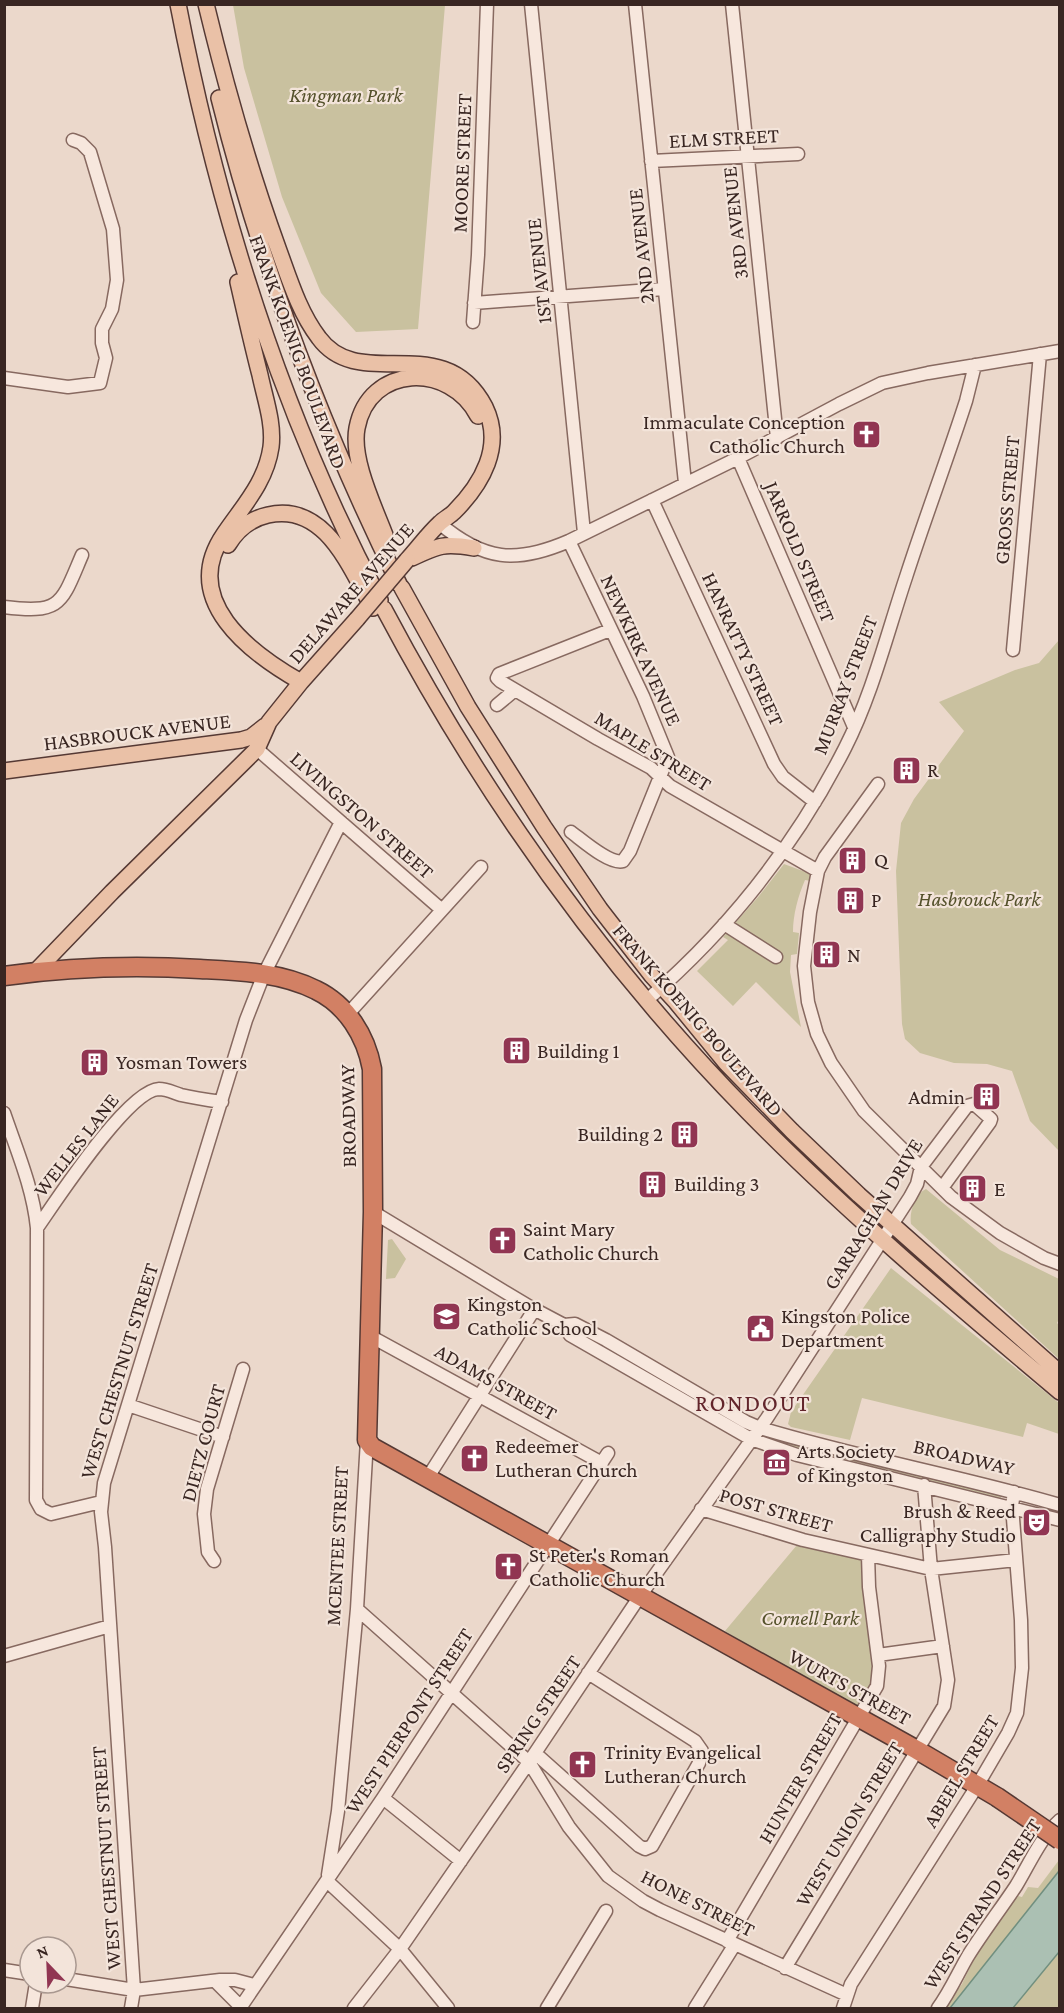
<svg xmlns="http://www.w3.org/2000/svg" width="1064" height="2013" font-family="'Crimson Pro',serif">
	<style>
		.green { fill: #c9c19f }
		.water { fill: #abc0b3; stroke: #718f7f; stroke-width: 1.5 }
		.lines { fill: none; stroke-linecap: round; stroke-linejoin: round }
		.minor-casing { stroke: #876960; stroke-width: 15 }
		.major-casing { stroke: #553934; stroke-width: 18 }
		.highway-casing { stroke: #553934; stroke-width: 21 }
		.minor { stroke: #f7e7dd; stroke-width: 12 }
		.major { stroke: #eac1a7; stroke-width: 15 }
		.highway { stroke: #d28064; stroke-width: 18 }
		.major-bridge-casing { stroke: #553934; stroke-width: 18; stroke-linecap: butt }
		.highway-bridge-casing { stroke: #553934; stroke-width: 21; stroke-linecap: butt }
		.major-bridge { stroke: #eac1a7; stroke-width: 15 }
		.highway-bridge { stroke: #d28064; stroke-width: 18 }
		.labels { text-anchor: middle; stroke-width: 4.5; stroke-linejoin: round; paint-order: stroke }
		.park-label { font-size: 21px; font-style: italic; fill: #54512b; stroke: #f3e4da }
		.street-label { font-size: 21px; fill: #392622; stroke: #f3e4da }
		.poi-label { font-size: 21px; fill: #392622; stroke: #f3e4da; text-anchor: start }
		.quarter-label { font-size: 24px; letter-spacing: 1.5px; fill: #62252b; stroke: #f3e4da }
	</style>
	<rect width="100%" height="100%" fill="#ebd8cb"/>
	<!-- green -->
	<path class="green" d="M233,5H445L418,329L356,332L321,293L282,197L244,68Z
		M1059,640V1151L1030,1121L1012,1071L987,1064L954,1063L920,1053L905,1039L902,1024L896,871L901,823L914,799L964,731L939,702L1015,670L1039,663Z
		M784,864L811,874V881L805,880C798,896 793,915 793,932L799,933L797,954L791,955L790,972L801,1027L756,982L733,1006L697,971L728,940L723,937L759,896Z
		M926,1189L1000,1250L1059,1279V1319L1057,1323L1059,1325V1359L911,1224C909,1212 915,1194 926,1189Z
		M392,1239L406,1259L395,1278L386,1279L388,1240Z
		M891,1268L1059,1403V1434L1027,1423L1023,1437L862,1398L850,1440L791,1427L788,1424L791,1412Z
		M783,1440L1002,1493L1001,1498L782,1444Z
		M797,1545L861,1559L875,1682L859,1714L725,1631Z
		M1059,1860V1871L950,2008H944L962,1984L982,1942L1014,1895L1022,1897L1028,1887L1038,1888Z
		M1059,1952V2008H1013Z"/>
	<!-- water -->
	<path class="water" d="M1059,1871V1952L1013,2008H950Z"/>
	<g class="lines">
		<defs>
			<path id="minor" d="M531,4L584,533
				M635,4L685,483
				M732,4L777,438
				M651,161L798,154
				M474,303L664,289
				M473,322L478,255L487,4
				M4,378L68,387L100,383L106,358L102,343V329L112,309L117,280L113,229L90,152L81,143L73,140
				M738,458L854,727
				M652,500L774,764L783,777L815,802
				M439,523C484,561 516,564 569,541L738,458L839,404L882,383L928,373L1060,351
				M569,541L643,696L668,757L630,851L623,861C610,865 582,840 571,832
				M4,607C62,614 61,604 82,555
				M610,630L499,674L497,678L500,681L598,739L651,768L670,786L818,871
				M1013,650L1040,354
				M497,705L515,690
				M257,749L442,910
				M878,784L825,857L818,871L810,912L804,966L808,1002L817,1034L831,1063L864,1111L951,1197L1000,1233L1044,1258L1060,1264
				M724,924L776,957
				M647,1000C728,930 796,844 845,748C872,695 887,634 906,577C925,518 947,460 966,401L975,365
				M347,1015L481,867
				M4,1113C17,1151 33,1188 37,1228L36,1500L41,1509L51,1514L101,1502
				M373,1212L530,1307L564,1325L570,1335L751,1439L797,1455L1060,1520
				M37,1228C56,1201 128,1090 159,1089C167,1089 174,1093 181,1095C194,1098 208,1100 222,1102
				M564,1325L575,1324L606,1340L746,1422L760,1428C859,1458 961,1476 1060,1505
				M370,1336L602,1463
				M128,1405L223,1437
				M428,1477L534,1310
				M701,1509L803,1540L931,1569L1016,1560
				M214,1561L208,1552L204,1514L207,1489L243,1369
				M357,1609L529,1762L569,1827L608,1876L643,1901L660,1910L847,1995
				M878,1655L943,1646
				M4,1656L110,1626
				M535,1753L639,1846L645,1849L652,1846L699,1763L702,1751L695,1741L588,1673
				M383,1798L461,1861
				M328,1875L338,1811L357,1609L367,1440
				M327,1881L400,1949L448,2008
				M727,1941L877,1686L879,1666L869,1587L868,1555
				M785,1968L944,1706L948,1680L931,1569L924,1485
				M4,1970L30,1974
				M66,1979L134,1990L220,1980H235L254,1985
				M215,1981L241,2007
				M32,2008L36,1983
				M131,2008L134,1990L105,1547L101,1512L104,1483L246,1020L264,974L341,822
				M240,2008L383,1798L608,1453
				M354,2008L400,1949L529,1762L640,1596L767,1418L910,1197L917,1184L921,1167L967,1106L974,1104L991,1119L990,1122L942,1188
				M547,2008L606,1911
				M695,2008L735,1944
				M843,2008L851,1984L977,1786L1008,1733L1017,1713L1022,1668L1021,1620L1012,1506L1014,1492
				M938,2008C950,1992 958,1973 968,1956C983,1932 1000,1910 1016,1886C1030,1863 1040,1838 1060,1820"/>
			<path id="major" d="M178,4C218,211 281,414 380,600
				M206,4C226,87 249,168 278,248C289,278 299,312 319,338C360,394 444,328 485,407C504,446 482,484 454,512C450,516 444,519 440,523C428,534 418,548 407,560
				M219,98C261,267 322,428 399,584
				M238,282C245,313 252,344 260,375C265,399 274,423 271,447C266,482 243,506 224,534C179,600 250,653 301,682
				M385,535C374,506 351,459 357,428C369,364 450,362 478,416
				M228,545C237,530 250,519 268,515C326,502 350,569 373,608
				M412,558C439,545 445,543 474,548
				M402,588L468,707L544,827L600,909L652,976L676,1002L726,1063L792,1131L859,1195L1060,1373
				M384,609C481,792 603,964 748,1112C846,1212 953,1302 1060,1392
				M4,771L241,740L251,737L265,726
				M36,971L112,892L257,749L269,722L301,682L357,619"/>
			<path id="highway" d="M4,976C70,967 134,965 200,969C239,971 281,972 316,990C347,1005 366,1036 372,1069L373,1212L367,1440L372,1447L917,1750L997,1797"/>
		</defs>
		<!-- minor casing -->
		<use href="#minor" class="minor-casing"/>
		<!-- major casing -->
		<use href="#major" class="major-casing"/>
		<!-- highway casing -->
		<use href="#highway" class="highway-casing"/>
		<!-- minor -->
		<use href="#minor" class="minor"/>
		<!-- major -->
		<use href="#major" class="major"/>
		<!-- highway -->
		<use href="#highway" class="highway"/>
		<defs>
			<path id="major-bridge" d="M357,619L407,560"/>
			<path id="highway-bridge" d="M997,1797L1060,1840"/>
		</defs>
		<!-- major-bridge casing -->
		<use href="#major-bridge" class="major-bridge-casing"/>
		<!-- highway-bridge casing -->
		<use href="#highway-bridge" class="highway-bridge-casing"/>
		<!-- major-bridge -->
		<use href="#major-bridge" class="major-bridge"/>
		<!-- highway-bridge -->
		<use href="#highway-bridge" class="highway-bridge"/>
	</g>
	<!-- icons -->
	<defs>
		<symbol id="church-square" viewBox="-11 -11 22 22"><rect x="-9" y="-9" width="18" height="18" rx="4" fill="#913552" stroke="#f3e4da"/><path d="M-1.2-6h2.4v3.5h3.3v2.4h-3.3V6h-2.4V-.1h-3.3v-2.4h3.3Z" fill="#fff"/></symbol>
		<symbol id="building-square" viewBox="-11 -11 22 22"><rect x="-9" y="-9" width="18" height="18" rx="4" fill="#913552" stroke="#f3e4da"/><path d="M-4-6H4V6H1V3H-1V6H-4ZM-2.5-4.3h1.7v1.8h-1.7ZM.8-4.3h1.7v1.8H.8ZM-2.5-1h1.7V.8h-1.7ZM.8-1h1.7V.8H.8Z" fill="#fff"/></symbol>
		<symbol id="school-square" viewBox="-11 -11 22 22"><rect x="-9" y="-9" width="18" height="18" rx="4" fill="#913552" stroke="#f3e4da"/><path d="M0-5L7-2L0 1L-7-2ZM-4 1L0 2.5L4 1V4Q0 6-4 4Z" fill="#fff"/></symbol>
		<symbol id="civic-square" viewBox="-11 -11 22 22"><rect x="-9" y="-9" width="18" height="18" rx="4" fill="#913552" stroke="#f3e4da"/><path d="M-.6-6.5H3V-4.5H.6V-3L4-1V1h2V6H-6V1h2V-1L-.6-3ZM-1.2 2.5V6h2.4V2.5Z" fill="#fff"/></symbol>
		<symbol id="museum-square" viewBox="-11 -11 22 22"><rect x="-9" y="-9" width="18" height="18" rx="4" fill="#913552" stroke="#f3e4da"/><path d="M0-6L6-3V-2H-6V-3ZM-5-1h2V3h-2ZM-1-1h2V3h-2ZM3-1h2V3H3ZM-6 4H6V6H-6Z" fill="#fff"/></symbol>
		<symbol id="theatre-square" viewBox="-11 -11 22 22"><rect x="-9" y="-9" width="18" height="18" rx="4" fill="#913552" stroke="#f3e4da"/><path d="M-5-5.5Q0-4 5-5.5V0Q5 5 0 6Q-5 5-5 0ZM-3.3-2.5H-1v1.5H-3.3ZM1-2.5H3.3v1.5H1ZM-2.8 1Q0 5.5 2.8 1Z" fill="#fff"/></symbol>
	</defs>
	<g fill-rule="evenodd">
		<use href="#church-square" x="850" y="418" width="33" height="33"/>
		<use href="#building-square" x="890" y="754" width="33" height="33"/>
		<use href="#building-square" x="836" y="844" width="33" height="33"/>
		<use href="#building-square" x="834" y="884" width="33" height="33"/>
		<use href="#building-square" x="810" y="938" width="33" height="33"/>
		<use href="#building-square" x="500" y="1034" width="33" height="33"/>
		<use href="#building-square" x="78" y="1046" width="33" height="33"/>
		<use href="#building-square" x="970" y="1080" width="33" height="33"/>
		<use href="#building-square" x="668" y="1118" width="33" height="33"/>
		<use href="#building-square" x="636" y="1168" width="33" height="33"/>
		<use href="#building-square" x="956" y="1172" width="33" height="33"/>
		<use href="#church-square" x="486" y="1224" width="33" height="33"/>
		<use href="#school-square" x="430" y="1300" width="33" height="33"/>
		<use href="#civic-square" x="744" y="1312" width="33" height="33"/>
		<use href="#church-square" x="458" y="1442" width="33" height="33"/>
		<use href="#museum-square" x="760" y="1446" width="33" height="33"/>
		<use href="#theatre-square" x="1020" y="1506" width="33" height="33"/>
		<use href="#church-square" x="492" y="1550" width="33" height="33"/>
		<use href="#church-square" x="566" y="1748" width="33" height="33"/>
	</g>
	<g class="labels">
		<!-- park labels -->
		<g class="park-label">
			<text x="346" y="102">Kingman Park</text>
			<text x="979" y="906">Hasbrouck Park</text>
			<text x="810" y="1625">Cornell Park</text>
		</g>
		<!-- street labels -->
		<g class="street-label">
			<text transform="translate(724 138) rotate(-3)" y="7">ELM STREET</text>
			<text transform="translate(462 163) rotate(-88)" y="7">MOORE STREET</text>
			<text transform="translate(735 223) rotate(-96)" y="7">3RD AVENUE</text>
			<text transform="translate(641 246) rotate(-96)" y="7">2ND AVENUE</text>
			<text transform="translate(539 271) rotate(-96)" y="7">1ST AVENUE</text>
			<text transform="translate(298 352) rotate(70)" y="7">FRANK KOENIG BOULEVARD</text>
			<text transform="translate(1007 500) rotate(-85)" y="7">GROSS STREET</text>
			<text transform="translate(800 552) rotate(67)" y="7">JARROLD STREET</text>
			<text transform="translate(351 593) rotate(-49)" y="7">DELAWARE AVENUE</text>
			<text transform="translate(743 649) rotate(65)" y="7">HANRATTY STREET</text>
			<text transform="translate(641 650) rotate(65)" y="7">NEWKIRK AVENUE</text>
			<text transform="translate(845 685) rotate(-69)" y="7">MURRAY STREET</text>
			<text transform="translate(137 732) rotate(-7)" y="7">HASBROUCK AVENUE</text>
			<text transform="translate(653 751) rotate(32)" y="7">MAPLE STREET</text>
			<text transform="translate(362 815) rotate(41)" y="7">LIVINGSTON STREET</text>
			<text transform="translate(698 1020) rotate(49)" y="7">FRANK KOENIG BOULEVARD</text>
			<text transform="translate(348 1116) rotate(-91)" y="7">BROADWAY</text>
			<text transform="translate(76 1145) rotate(-52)" y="7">WELLES LANE</text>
			<text transform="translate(873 1214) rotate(-59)" y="7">GARRAGHAN DRIVE</text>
			<text transform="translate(119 1371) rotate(-73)" y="7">WEST CHESTNUT STREET</text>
			<text transform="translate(496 1382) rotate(29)" y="7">ADAMS STREET</text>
			<text transform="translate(203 1443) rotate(-75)" y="7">DIETZ COURT</text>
			<text transform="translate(964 1457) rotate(13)" y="7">BROADWAY</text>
			<text transform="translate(776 1510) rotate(16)" y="7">POST STREET</text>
			<text transform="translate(337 1546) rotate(-87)" y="7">MCENTEE STREET</text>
			<text transform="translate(850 1687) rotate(29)" y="7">WURTS STREET</text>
			<text transform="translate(538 1714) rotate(-56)" y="7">SPRING STREET</text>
			<text transform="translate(409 1721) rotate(-57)" y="7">WEST PIERPONT STREET</text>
			<text transform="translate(961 1771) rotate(-59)" y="7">ABEEL STREET</text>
			<text transform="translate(800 1778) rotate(-60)" y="7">HUNTER STREET</text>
			<text transform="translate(849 1824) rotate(-59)" y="7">WEST UNION STREET</text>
			<text transform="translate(106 1858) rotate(-94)" y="7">WEST CHESTNUT STREET</text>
			<text transform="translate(698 1903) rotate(27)" y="7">HONE STREET</text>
			<text transform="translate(982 1904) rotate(-57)" y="7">WEST STRAND STREET</text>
		</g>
		<!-- poi labels -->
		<g class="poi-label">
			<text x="845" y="429" text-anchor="end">Immaculate Conception<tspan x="845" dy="24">Catholic Church</tspan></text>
			<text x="927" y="777">R</text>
			<text x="874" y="867">Q</text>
			<text x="871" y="907">P</text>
			<text x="847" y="962">N</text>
			<text x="537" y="1058">Building 1</text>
			<text x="116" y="1069">Yosman Towers</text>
			<text x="965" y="1104" text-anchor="end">Admin</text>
			<text x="663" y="1141" text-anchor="end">Building 2</text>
			<text x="674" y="1191">Building 3</text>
			<text x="994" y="1196">E</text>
			<text x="523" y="1236">Saint Mary<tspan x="523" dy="24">Catholic Church</tspan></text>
			<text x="467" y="1311">Kingston<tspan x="467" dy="24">Catholic School</tspan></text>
			<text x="781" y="1323">Kingston Police<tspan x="781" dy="24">Department</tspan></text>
			<text x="495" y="1453">Redeemer<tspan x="495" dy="24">Lutheran Church</tspan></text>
			<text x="797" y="1458">Arts Society<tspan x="797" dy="24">of Kingston</tspan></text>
			<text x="1016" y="1518" text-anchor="end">Brush &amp; Reed<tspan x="1016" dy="24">Calligraphy Studio</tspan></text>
			<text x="529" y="1562">St Peter's Roman<tspan x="529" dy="24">Catholic Church</tspan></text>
			<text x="604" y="1759">Trinity Evangelical<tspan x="604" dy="24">Lutheran Church</tspan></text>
		</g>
		<!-- quarter labels -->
		<g class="quarter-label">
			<text x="753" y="1411">RONDOUT</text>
		</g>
	</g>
	<!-- border -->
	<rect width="1064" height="2013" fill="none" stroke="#392622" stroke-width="12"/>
	<!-- north arrow -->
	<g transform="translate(48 1965) rotate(337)"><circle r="28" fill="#f3e4da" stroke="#a99890" stroke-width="1.5"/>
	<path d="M0-4.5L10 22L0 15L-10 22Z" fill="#913552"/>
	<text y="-9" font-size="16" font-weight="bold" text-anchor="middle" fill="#392622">N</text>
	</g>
</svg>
